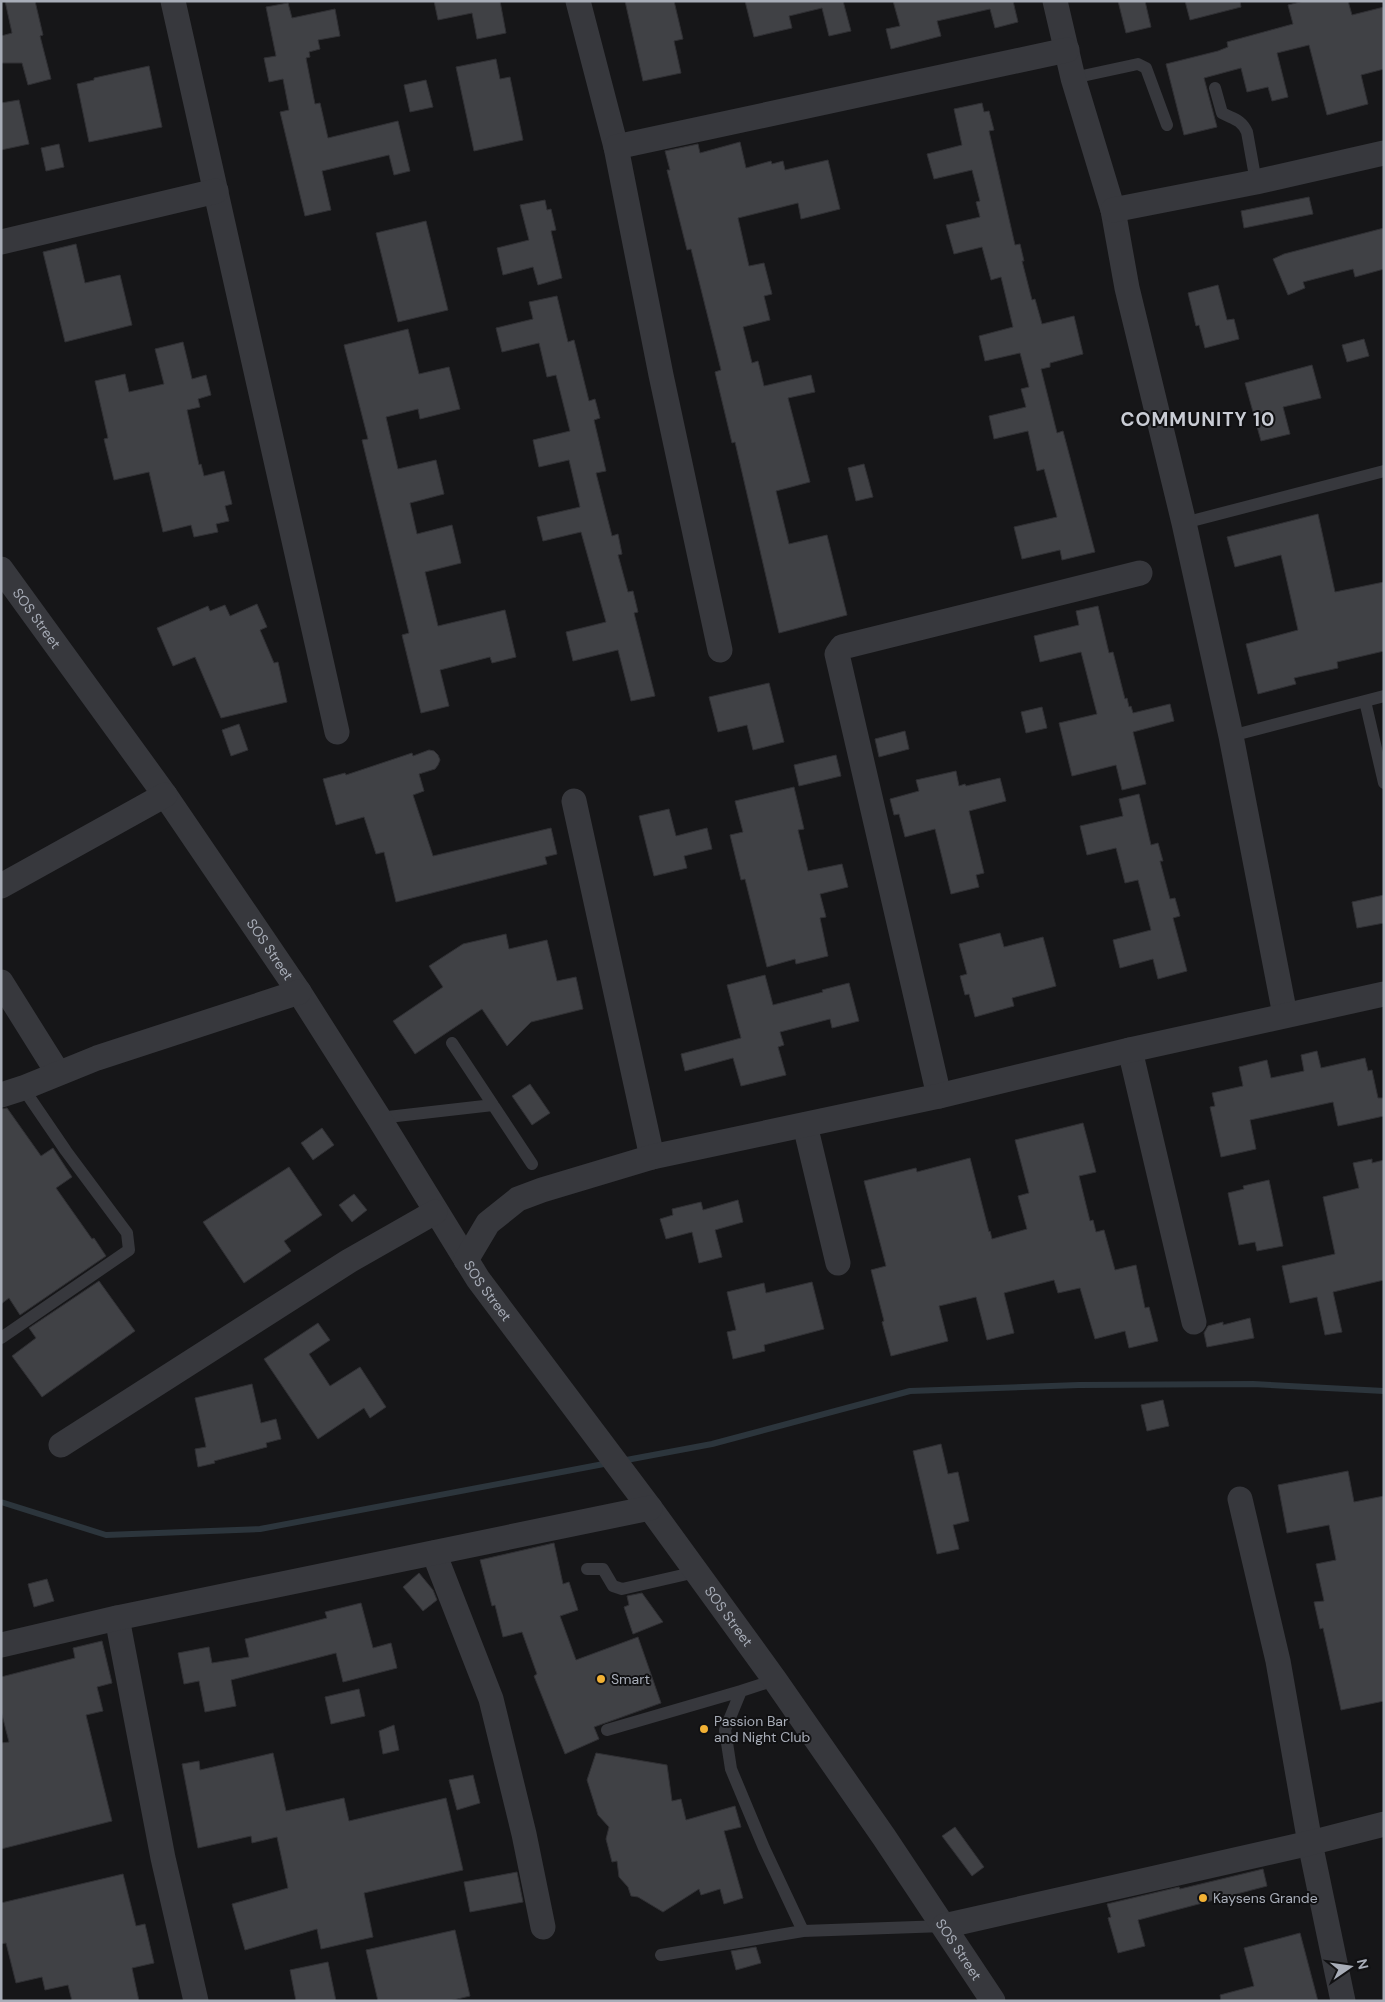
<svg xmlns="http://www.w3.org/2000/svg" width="1385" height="2002" font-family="'DM Sans',sans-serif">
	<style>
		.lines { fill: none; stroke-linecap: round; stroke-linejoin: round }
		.stream { stroke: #2c353c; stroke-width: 6 }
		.building { fill: #404145; stroke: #303034 }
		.service { stroke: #37383d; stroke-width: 12 }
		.minor { stroke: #37383d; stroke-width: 25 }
		.poi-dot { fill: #f2b134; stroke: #111113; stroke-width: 2 }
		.labels { text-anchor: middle; stroke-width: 4; stroke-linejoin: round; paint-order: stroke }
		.street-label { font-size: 14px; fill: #a8adb8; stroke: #111113 }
		.poi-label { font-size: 14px; fill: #a8adb8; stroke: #111113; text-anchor: start }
		.district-label { font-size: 19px; font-weight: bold; letter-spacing: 1px; fill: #c9ccd4; stroke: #111113 }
	</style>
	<rect width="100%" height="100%" fill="#161618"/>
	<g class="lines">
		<!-- stream -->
		<path class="stream" d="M621,1461L712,1444L910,1391L1079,1385L1253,1384L1384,1391
			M1,1502L106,1535L260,1529L609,1463"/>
	</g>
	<!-- building -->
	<path class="building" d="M5,1H35L43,35L40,36L51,79L28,85L22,63H1V36L12,33Z
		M434,1H500L506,33L477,39L472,13L438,20Z
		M625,1H674L683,39L674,41L681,73L643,81Z
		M745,1H843L851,31L829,36L822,8L789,16L792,28L754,37Z
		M893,1H1013L1018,22L995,28L990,9L937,21L941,36L891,49L886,29L900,26Z
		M1118,1H1145L1151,27L1126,33Z
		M1185,1H1240L1241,7L1190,20Z
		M1304,1H1348L1352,15L1384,7V69L1361,75L1368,104L1327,115L1309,45L1277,53L1288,97L1272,101L1268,87L1247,92L1241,68L1204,78L1217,127L1184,135L1166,64L1218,51L1228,47L1227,42L1293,24L1288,5Z
		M288,3L292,18L335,9L340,36L318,40L320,49L309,52L310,57L306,58L315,104L320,103L328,138L398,121L410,171L394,175L389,155L322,171L331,210L305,216L280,112L289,110L283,79L269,82L264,58L276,56L266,7Z
		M496,59L500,79L510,77L523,140L474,151L456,67Z
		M149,66L162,127L89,142L77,84L94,80V78Z
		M426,80L433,107L410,112L404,85Z
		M19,100L29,144L1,150V103Z
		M982,103L984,112L989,111L994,130L989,131L1015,245L1020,244L1024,261H1022L1032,300L1035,299L1042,324L1074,316L1083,354L1050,363V367L1041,369L1057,433L1063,431L1095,552L1062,560L1060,550L1022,559L1014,527L1057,517L1044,469L1037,471L1028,431L994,439L989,416L1026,407L1021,389L1029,387L1020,353L985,361L979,336L1013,327L1001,277L991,280L982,247L954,254L946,225L980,217L976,202L980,201L972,170L934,179L927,154L962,145L954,109Z
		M740,142L746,168L771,161L772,164L783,161L785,170L828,160L840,209L801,219L798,203L738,218L749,266L764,263L772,294L764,296L770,320L743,327L752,363L758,361L764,386L811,375L815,392L788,398L810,482L776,491L789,544L827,535L847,615L779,633L735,442L732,443L715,372L721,370L691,249L687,250L667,170H670L665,151L698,144L700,153Z
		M59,144L64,167L46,171L41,148Z
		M1309,197L1313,214L1244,228L1241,211Z
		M545,200L547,210L551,209L556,230L551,231L562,278L538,285L533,267L503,275L497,248L529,240L520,205Z
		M426,221L448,310L398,322L376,233Z
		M1384,228V269L1355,277L1353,269L1303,282L1305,288L1288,295L1273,259L1284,254Z
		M76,244L85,283L120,275L132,325L65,342L43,252Z
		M1218,285L1227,320L1234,319L1239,339L1205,348L1199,325L1196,326L1188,293Z
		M557,296L568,342L574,340L589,401L595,399L600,418L594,420L606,471L596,473L612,536L618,534L622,554L618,555L628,592L633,591L638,612L634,613L655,696L631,701L618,650L573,661L566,632L606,622L581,532L543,541L537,517L580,507L569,460L539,467L533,440L570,431L556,375L547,377L539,343L502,352L496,328L533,319L529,302Z
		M408,329L419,374L449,367L460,409L420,419L418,409L386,417L398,469L436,460L444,494L410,503L417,534L452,525L461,563L425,572L438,626L505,610L516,657L492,663L490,657L440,670L449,706L421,713L402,635L409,633L362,440L368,439L344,345Z
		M1364,339L1369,356L1347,362L1342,345Z
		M183,342L192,379L206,375L211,395L198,399L200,407L187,410L199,465L201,464L204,476L224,471L232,504L225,506L229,521L216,524L218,532L194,537L191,525L163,532L149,472L114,480L104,439L108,438L95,381L125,374L129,392L164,384L155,349Z
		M1312,365L1321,398L1283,407L1290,434L1261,441L1245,383Z
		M864,464L873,497L856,501L848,468Z
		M1318,514L1335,592L1384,582V651L1337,662L1338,668L1294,678L1296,684L1258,694L1246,644L1298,630L1281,555L1235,567L1227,537Z
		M257,604L267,627L260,630L274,663L278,662L287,702L221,718L195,657L173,666L157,628L208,606L210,611L225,605L230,616Z
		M1098,606L1109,653L1113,652L1125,699L1127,698L1129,707L1131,706L1133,713L1170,704L1174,721L1133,732L1146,784L1122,790L1116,765L1072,776L1059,723L1097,714L1081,652L1040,662L1034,636L1079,625L1076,611Z
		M769,683L784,742L753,750L747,725L718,732L709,697Z
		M1042,707L1047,728L1026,733L1021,712Z
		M239,724L248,750L231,756L222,730Z
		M905,731L909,749L879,757L875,739Z
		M429,750L434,751L438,755L440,760L438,765L435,769L419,774L424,791L413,795L433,856L551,828L557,854L545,857L547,864L396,902L384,852L376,854L364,817L336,825L323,779L345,773L346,775L412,753L413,756Z
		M836,755L841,776L799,786L794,765Z
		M956,771L959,786L965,784L966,786L1000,778L1006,801L969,811L984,873L976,875L979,887L951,894L935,829L905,837L899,814L894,815L890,799L919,791L916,780Z
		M794,787L804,829L798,830L808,871L842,864L848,887L820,894L826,917L820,918L828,956L796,964L795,959L767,967L745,879L741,880L730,835L743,832L735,801Z
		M1139,794L1151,845L1158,843L1163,861H1160L1170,899L1175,898L1180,916L1173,918L1187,971L1158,979L1153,959L1120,968L1113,940L1151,930L1138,880L1125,883L1116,848L1087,855L1080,826L1123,816L1119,799Z
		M669,809L676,836L707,828L712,849L684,856L687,868L654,876L639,816Z
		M1384,895V923L1357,928L1352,902Z
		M1000,933L1004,947L1043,937L1056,986L1012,998L1014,1006L975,1017L969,994L965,995L960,976L967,974L959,944Z
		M506,934L509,949L547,940L557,981L576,977L583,1009L531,1022L507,1046L482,1009L415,1054L393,1021L443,987L429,966L463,944Z
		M765,975L773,1005L823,992L822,990L849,983L859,1021L832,1028L830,1019L780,1032L784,1045L778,1047L786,1075L741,1086L733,1058L685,1071L681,1054L741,1038L727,985Z
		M1317,1051L1321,1068L1365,1058L1368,1071L1372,1070L1378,1098H1384V1116L1338,1126L1333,1102L1250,1120L1256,1149L1221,1157L1210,1107L1215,1106L1212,1093L1243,1086L1239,1067L1267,1060L1271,1078L1304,1071L1301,1055Z
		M530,1084L550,1113L532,1125L512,1096Z
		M7,1108L41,1156L53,1148L72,1177L56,1188L92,1239L94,1238L106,1256L20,1315L9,1298L1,1304V1109Z
		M1083,1123L1096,1172L1079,1176L1090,1221L1093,1220L1096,1232L1104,1230L1115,1270L1136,1265L1145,1308L1149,1307L1158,1341L1129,1348L1125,1331L1095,1339L1080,1288L1058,1293L1054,1280L1004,1293L1014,1333L987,1340L976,1297L939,1306L948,1341L891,1356L882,1322L884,1321L871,1270L886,1266L864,1181L916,1168L917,1172L970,1158L989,1232L990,1231L992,1239L1027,1229L1018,1196L1029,1193L1015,1140Z
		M322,1128L334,1145L313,1160L301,1143Z
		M1372,1159V1163L1384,1160V1280L1333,1292L1342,1332L1325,1335L1317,1297L1290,1303L1282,1266L1335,1254L1323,1197L1359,1188L1353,1163Z
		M289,1167L322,1215L284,1241L291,1251L244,1283L203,1222Z
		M1269,1180L1283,1246L1257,1251L1255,1242L1239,1245L1228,1193L1244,1189L1243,1186Z
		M354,1194L367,1210L352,1222L339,1205Z
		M738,1200L743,1222L715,1230L722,1257L699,1263L692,1232L666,1239L660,1219L673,1215L672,1209L701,1202L703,1210Z
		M99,1281L135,1331L42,1397L12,1356L36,1338L29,1328Z
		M812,1282L824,1329L764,1345L765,1351L733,1359L727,1332L736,1330L727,1292L764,1283L766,1293Z
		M1250,1318L1254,1338L1207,1347L1204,1333L1208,1326L1223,1322V1325Z
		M318,1323L330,1340L309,1354L330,1386L360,1367L386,1407L370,1418L364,1408L318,1439L264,1359Z
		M252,1384L261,1423L276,1419L281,1439L266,1443L267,1447L214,1461L215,1463L198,1467L195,1449L206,1447L195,1398Z
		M1163,1400L1169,1426L1147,1431L1141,1405Z
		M941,1444L948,1474L958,1472L969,1521L953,1525L959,1549L937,1554L913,1451Z
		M1348,1471L1354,1502L1384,1496V1701L1341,1710L1323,1628L1320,1629L1314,1602L1324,1601L1316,1564L1336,1560L1329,1525L1287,1533L1278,1485Z
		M554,1543L563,1584L569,1582L578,1610L560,1616L576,1660L638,1637L661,1703L594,1727L599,1739L565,1754L534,1676L537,1674L522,1632L503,1637L495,1605L492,1606L480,1560Z
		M419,1573L433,1590L437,1600L423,1611L403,1587Z
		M47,1579L54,1601L34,1607L28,1584Z
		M642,1593L663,1622L633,1634L624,1607L629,1605L627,1596Z
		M361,1603L373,1648L391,1643L397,1668L343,1682L336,1653L231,1680L236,1706L205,1712L199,1681L184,1684L178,1653L209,1647L212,1663L249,1657L245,1639L327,1618L325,1612Z
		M102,1641L112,1683L97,1687L103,1711L86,1715L112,1821L1,1849V1743L9,1742L1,1711V1677L75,1658L73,1648Z
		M359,1689L365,1716L331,1724L325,1697Z
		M394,1725L399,1750L383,1754L379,1731Z
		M273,1753L286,1811L344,1798L349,1821L446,1798L463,1870L364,1893L373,1937L321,1949L317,1929L245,1950L232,1904L288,1888L277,1837L252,1843L251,1836L198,1848L182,1764L199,1761L200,1770Z
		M596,1753L667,1765L672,1801L681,1799L686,1820L735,1806L741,1827L724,1831L743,1898L724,1904L720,1889L701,1895L699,1889L663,1912L638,1897L631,1896L628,1887L619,1877L617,1861L612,1862L606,1839L609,1827L598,1815L587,1780Z
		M473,1775L480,1803L457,1810L449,1780Z
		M955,1827L984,1867L972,1876L942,1836Z
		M1263,1869L1267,1886L1138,1920L1145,1946L1118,1953L1108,1918L1111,1917L1107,1904L1179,1887L1180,1889Z
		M517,1872L523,1902L470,1912L464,1882Z
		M123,1874L136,1926L145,1924L154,1963L132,1968L139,2001H72L68,1985L45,1990L42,1977L16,1983L6,1943L1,1944V1903Z
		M455,1930L470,1996L449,2001H378L366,1950Z
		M1300,1933L1318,2001H1221L1220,1995L1254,1986L1244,1948Z
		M756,1947L761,1963L736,1970L731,1951Z
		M328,1962L336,2001H296L290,1970Z"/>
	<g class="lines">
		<!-- service -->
		<path class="service" d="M1073,78L1138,64L1146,68L1167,125
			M1215,88L1222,113C1233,119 1241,119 1247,132L1256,182
			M1184,523L1384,471
			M1365,701L1384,783
			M1231,736L1384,696
			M452,1043L532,1164
			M379,1118L493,1105
			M1,1338L129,1250L127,1233L66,1151L23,1088
			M587,1569H603L613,1586L622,1589L696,1572
			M741,1691L725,1730L731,1769L764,1848L803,1931
			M607,1730L741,1691L775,1680
			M661,1955L803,1931L944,1926"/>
		<!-- minor -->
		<g class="minor">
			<path d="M173,1L337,732"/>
			<path d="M578,1L616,147"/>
			<path d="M1055,1L1073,78L1113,210L1127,288L1184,523L1231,736L1285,1015"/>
			<path d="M1113,210L1256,182L1384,153"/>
			<path d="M1,242L216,191"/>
			<path id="s1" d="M1,569L165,795L299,992L379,1118L478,1279L650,1508L775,1680L884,1837L993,2001"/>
			<path d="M720,650L661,375L616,147L1067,50"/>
			<path d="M574,801L652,1157"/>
			<path d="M1,886L165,795"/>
			<path d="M1,982L58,1073"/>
			<path d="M1130,1050L1194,1322"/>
			<path d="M1,1095L23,1088L97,1058L299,992"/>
			<path d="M939,1096L837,654L842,647L1140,573"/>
			<path d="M805,1125L838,1263"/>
			<path d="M466,1260L488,1223L518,1199L542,1190L652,1157L939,1096L1130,1050L1384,994"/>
			<path d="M61,1445L349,1261L435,1212"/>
			<path d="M1240,1499L1278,1661L1310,1843L1343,2001"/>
			<path d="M434,1553L491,1699L524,1834L543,1927"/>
			<path d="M117,1618L163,1858L196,2001"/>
			<path d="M1,1645L117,1618L650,1508"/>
			<path d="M944,1926L1310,1843L1384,1824"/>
		</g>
	</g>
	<!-- markers -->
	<g class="poi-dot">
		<circle cx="601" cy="1679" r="5"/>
		<circle cx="704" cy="1729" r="5"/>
		<circle cx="1203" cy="1898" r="5"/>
	</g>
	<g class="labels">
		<!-- street labels -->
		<g class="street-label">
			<text dy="5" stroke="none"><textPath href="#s1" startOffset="61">SOS Street</textPath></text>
			<text dy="5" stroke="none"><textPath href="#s1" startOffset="466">SOS Street</textPath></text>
			<text dy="5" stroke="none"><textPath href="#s1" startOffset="871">SOS Street</textPath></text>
			<text dy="5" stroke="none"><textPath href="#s1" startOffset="1276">SOS Street</textPath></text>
			<text dy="5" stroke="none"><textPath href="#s1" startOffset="1681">SOS Street</textPath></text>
		</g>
		<!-- poi labels -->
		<g class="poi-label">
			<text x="611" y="1684">Smart</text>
			<text x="714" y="1726">Passion Bar<tspan x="714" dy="16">and Night Club</tspan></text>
			<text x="1213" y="1903">Kaysens Grande</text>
		</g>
		<!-- district labels -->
		<g class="district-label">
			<text x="1198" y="426">COMMUNITY 10</text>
		</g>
	</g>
	<!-- border -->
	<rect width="1385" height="2002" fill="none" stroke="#a8adb8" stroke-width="5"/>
	<!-- north arrow -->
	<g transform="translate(1350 1967) rotate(77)" stroke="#111113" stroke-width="4" paint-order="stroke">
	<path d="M0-4L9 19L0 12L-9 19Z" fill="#a8adb8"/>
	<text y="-8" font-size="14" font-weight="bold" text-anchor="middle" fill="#a8adb8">N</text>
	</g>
</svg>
